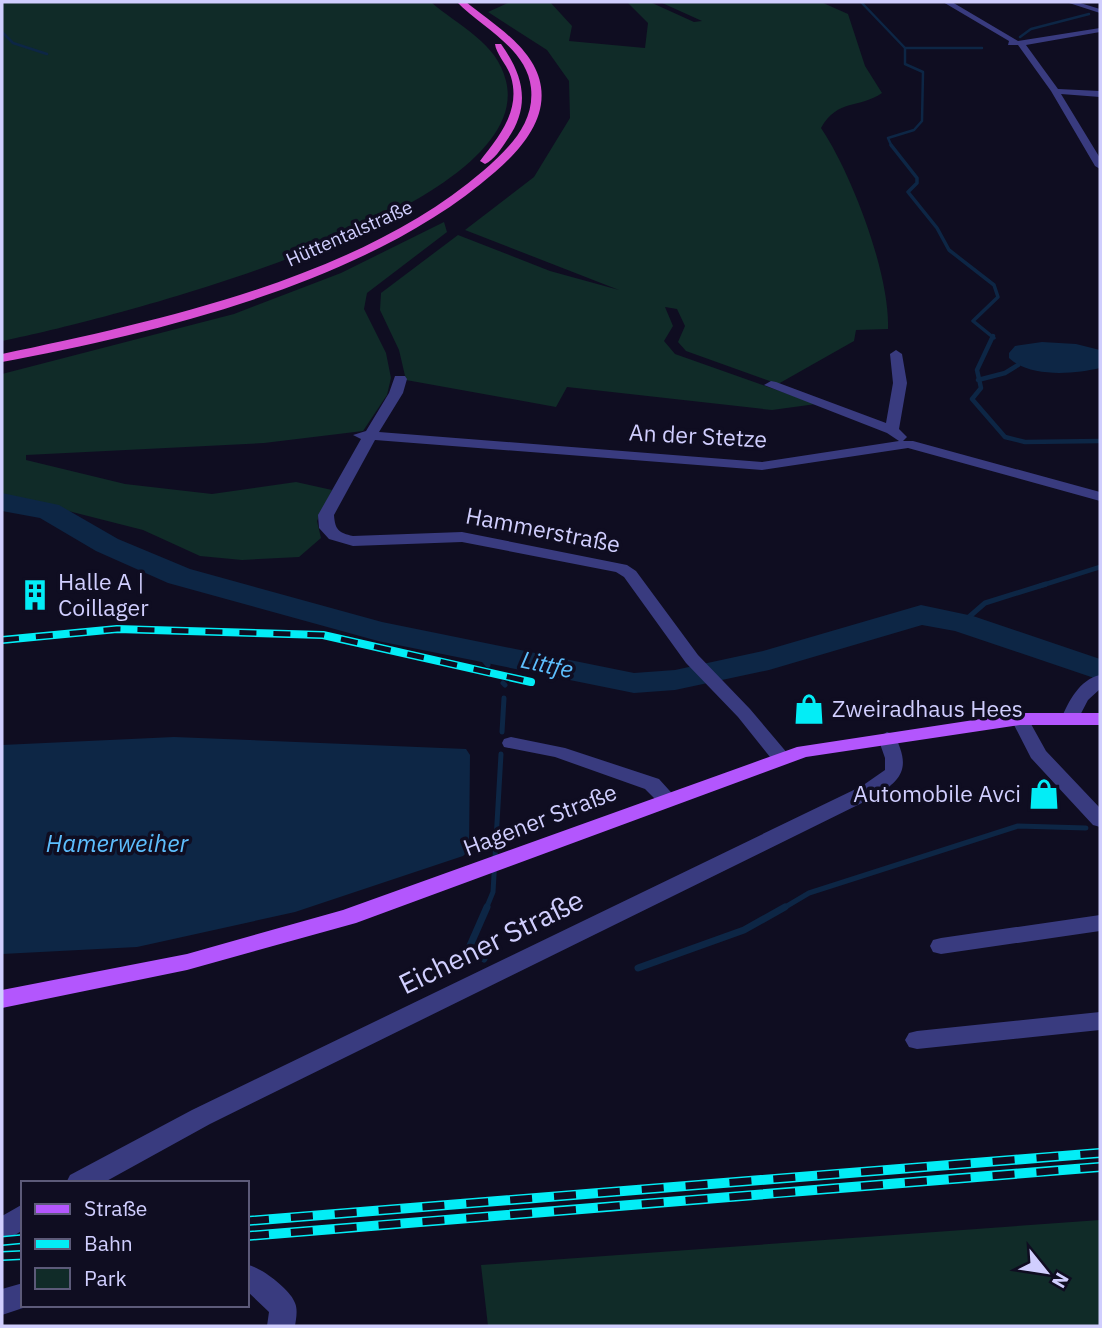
<svg xmlns="http://www.w3.org/2000/svg" width="1102" height="1328" font-family="'IBM Plex Sans',sans-serif">
	<style>
		.green { fill: #102b28 }
		.water { fill: #0d2645 }
		.lines { fill: none; stroke-linecap: round; stroke-linejoin: round }
		.stream-far4 { stroke: #0d2645; stroke-width: 2.5 }
		.stream-far3 { stroke: #0d2645; stroke-width: 3.5 }
		.stream-far2 { stroke: #0d2645; stroke-width: 4.5 }
		.stream-far1 { stroke: #0d2645; stroke-width: 5 }
		.stream { stroke: #0d2645; stroke-width: 7 }
		.river { fill: #0d2645; fill-rule: evenodd }
		.minor { fill: #393b7f; fill-rule: evenodd }
		.primary { fill: #b356fd; fill-rule: evenodd }
		.trunk { fill: #d850d4; fill-rule: evenodd }
		.rail-far1-casing { stroke: #03edf6; stroke-width: 8 }
		.rail-casing { stroke: #03edf6; stroke-width: 10 }
		.rail-far1 { stroke: #0f0d21; stroke-width: 5; stroke-dasharray: 17; stroke-linecap: butt }
		.rail { stroke: #0f0d21; stroke-width: 7; stroke-dasharray: 22; stroke-linecap: butt }
		.labels { text-anchor: middle; stroke-width: 7; stroke-linejoin: round; paint-order: stroke }
		.far-street-label { font-size: 19px; fill: #d0cefe; stroke: #0f0d21 }
		.street-label { font-size: 23px; fill: #d0cefe; stroke: #0f0d21 }
		.poi-label { font-size: 23px; fill: #d0cefe; stroke: #0f0d21; text-anchor: start }
		.water-label { font-size: 24px; font-style: italic; fill: #5dbefd; stroke: #0f0d21 }
		.near-street-label { font-size: 28px; fill: #d0cefe; stroke: #0f0d21 }
	</style>
	<rect width="100%" height="100%" fill="#0f0d21"/>
	<!-- green -->
	<path class="green" d="M2,2H431C458,26 497,42 506,81C539,213 96,322 2,341Z
		M510,2H550L572,26L569,41L645,48L648,23L627,2H650L694,22L702,21L660,2H821L848,14L865,66L882,93C859,109 838,98 821,128C852,174 890,274 888,329L856,330L854,341L778,384L686,351L678,342L685,326L677,309L665,307L673,326L664,341L675,354L816,404L772,410L567,387L556,407L406,380L399,350L380,310L381,293L458,235L550,271L619,290L465,230L534,177L570,118L569,81L547,50L488,12Z
		M444,222L447,232L367,293L364,309L386,353L391,378L387,395L363,431L264,443L26,455V460L125,484L212,494L296,482L332,490L317,521L321,538L299,557L242,560L200,556L143,530L29,501L2,502V374L234,314L341,273Z
		M1100,1220V1326H488L481,1265Z"/>
	<!-- water -->
	<path class="water" d="M1042,342L1076,344L1100,350V368C1075,374 1030,378 1009,358V353L1015,346Z
		M174,737L466,749L470,755L469,850L463,856L295,912L137,947L2,954V745Z"/>
	<g class="lines">
		<!-- stream-far4 -->
		<path class="stream-far4" d="M861,2L905,48
			M2,32L13,43L47,54
			M1020,37L1031,29L1089,14
			M905,48H982
			M892,147L888,138L914,130L922,121L923,72L905,64V48"/>
		<!-- stream-far3 -->
		<path class="stream-far3" d="M891,145L917,178V183L908,192L937,228L949,250L994,285L998,297L973,321L994,338"/>
		<!-- stream-far2 -->
		<path class="stream-far2" d="M993,336L977,370L981,388L972,399L1005,437L1025,442L1100,441
			M978,380L1005,373L1018,365
			M1040,586L1100,567"/>
		<!-- stream-far1 -->
		<path class="stream-far1" d="M962,623L985,603L1046,584
			M476,651L488,665
			M503,683L505,685
			M502,732L504,698
			M486,909L493,892L501,754
			M782,909L809,893L1018,826L1086,828"/>
		<!-- stream -->
		<path class="stream" d="M484,959L469,948L487,907
			M638,968L744,930L785,907"/>
		<!-- river -->
		<path class="river" d="M2,493L59,505L118,539L190,569L382,622L634,673L675,670L763,651L921,605L973,616L1100,659V680L955,631L922,625L769,670L675,690L634,693L378,641L168,583L96,551L40,518L2,511Z"/>
		<!-- minor -->
		<path class="minor" d="M943,2H952L1018,41L1100,28V32L1026,45L1058,89L1100,91V97L1061,94L1100,158V169L1095,166L1051,91L1018,45H1008L1009,41Z
			M1066,2H1077L1100,9V13Z
			M896,350L902,354L907,383L899,429L907,437L903,441H913L1100,492V501L908,448L762,470L375,440L334,515C335,530 339,533 353,536L462,532L627,565L636,571L698,655L750,709L788,754L790,758L788,762H774L738,717L686,663L624,577L616,572L462,542L353,546L329,539L319,528L318,515L361,439L353,435L366,431L389,393L395,376H405L407,379L403,393L379,432L762,462L899,441L887,433L764,385L771,381L776,382L886,423L893,383L890,354Z
			M1100,675V689L1088,700L1076,723H1064L1061,719C1069,701 1079,680 1100,675Z
			M1020,713L1026,715L1046,751L1100,808V827L1093,825L1031,758L1011,719Z
			M887,732C896,734 897,740 900,748C909,773 896,783 876,796L210,1124L103,1183H66L70,1175L192,1110L862,786L885,770V758L878,738Z
			M511,737L565,748L659,779L678,800L675,805H661L645,789L555,757L504,747L502,743L504,739Z
			M1100,915V931L941,954L933,952L930,946L933,940L941,938Z
			M1100,1012V1030L917,1049L909,1047L905,1040L909,1033L917,1031Z
			M23,1204V1230L2,1243V1216Z
			M247,1265C260,1266 291,1290 295,1303C298,1310 296,1319 295,1326H267L269,1312L247,1291Z
			M23,1283V1305H32L2,1315V1289Z"/>
		<!-- primary -->
		<path class="primary" d="M1020,713H1100V725H1020L806,757L356,923L187,970L2,1008V990L187,954L343,910L797,747Z"/>
		<!-- trunk -->
		<path class="trunk" d="M457,2H466C493,24 536,49 541,87C546,122 519,151 495,172C371,281 162,332 2,362V354C158,321 359,278 483,171C507,150 535,124 531,88C527,48 482,28 457,2Z
			M495,44H501C524,76 531,106 507,140C501,149 494,160 485,164L480,161C499,136 521,111 511,77C508,66 496,54 495,44Z"/>
		<defs>
			<path id="rail-far1" d="M2,640L117,629L323,635L531,682"/>
			<path id="rail" d="M247,1221L1100,1153
				M247,1236L1100,1167
				M2,1241L23,1239
				M2,1256L23,1255"/>
		</defs>
		<!-- rail-far1 casing -->
		<use href="#rail-far1" class="rail-far1-casing"/>
		<!-- rail casing -->
		<use href="#rail" class="rail-casing"/>
		<!-- rail-far1 -->
		<use href="#rail-far1" class="rail-far1"/>
		<!-- rail -->
		<use href="#rail" class="rail"/>
	</g>
	<!-- icons -->
	<defs>
		<symbol id="building-bare" viewBox="-9 -9 18 18"><path d="M-4-6H4V6H1V3H-1V6H-4ZM-2.5-4.3h1.7v1.8h-1.7ZM.8-4.3h1.7v1.8H.8ZM-2.5-1h1.7V.8h-1.7ZM.8-1h1.7V.8H.8Z" fill="#03edf6" stroke="#0f0d21" stroke-width="2.5" paint-order="stroke"/></symbol>
		<symbol id="shop-bare" viewBox="-9 -9 18 18"><path d="M-5-2.5h2.3a2.7 3.5 0 0 1 5.4 0H5L5.5 6h-11ZM-1.5-2.5h3a1.5 2.3 0 0 0-3 0Z" fill="#03edf6" stroke="#0f0d21" stroke-width="2.5" paint-order="stroke"/></symbol>
	</defs>
	<g fill-rule="evenodd">
		<use href="#building-bare" x="13" y="573" width="44" height="44"/>
		<use href="#shop-bare" x="787" y="687" width="44" height="44"/>
		<use href="#shop-bare" x="1022" y="772" width="44" height="44"/>
	</g>
	<g class="labels">
		<!-- far-street labels -->
		<g class="far-street-label">
			<text transform="translate(349 233) rotate(-24)" y="7">Hüttentalstraße</text>
		</g>
		<!-- street labels -->
		<g class="street-label">
			<text transform="translate(698 436) rotate(3)" y="8">An der Stetze</text>
			<text transform="translate(543 530) rotate(11)" y="8">Hammerstraße</text>
			<text transform="translate(540 820) rotate(-21)" y="8">Hagener Straße</text>
		</g>
		<!-- poi labels -->
		<g class="poi-label">
			<text x="58" y="590">Halle A |<tspan x="58" dy="26">Coillager</tspan></text>
			<text x="832" y="717">Zweiradhaus Hees</text>
			<text x="1021" y="802" text-anchor="end">Automobile Avci</text>
		</g>
		<!-- water labels -->
		<g class="water-label">
			<text transform="translate(547 665) rotate(12)" y="8">Littfe</text>
			<text x="117" y="852">Hamerweiher</text>
		</g>
		<!-- near-street labels -->
		<g class="near-street-label">
			<text transform="translate(491 942) rotate(-26)" y="10">Eichener Straße</text>
		</g>
	</g>
	<!-- border -->
	<rect width="1102" height="1328" fill="none" stroke="#d0cefe" stroke-width="7"/>
	<!-- legend -->
	<rect x="21" y="1181" width="228" height="126" fill="#0f0d21" stroke="#5c5a79" stroke-width="2"/>
	<rect x="35" y="1204" width="35" height="10" fill="#b356fd" stroke="#5c5a79" stroke-width="2"/>
	<text x="84" y="1216" font-size="21" fill="#d0cefe">Straße</text>
	<rect x="35" y="1239" width="35" height="10" fill="#03edf6" stroke="#5c5a79" stroke-width="2"/>
	<text x="84" y="1251" font-size="21" fill="#d0cefe">Bahn</text>
	<rect x="35" y="1268" width="35" height="21" fill="#102b28" stroke="#5c5a79" stroke-width="2"/>
	<text x="84" y="1286" font-size="21" fill="#d0cefe">Park</text>
	<!-- north arrow -->
	<g transform="translate(1046 1272) rotate(120)" stroke="#0f0d21" stroke-width="5" paint-order="stroke">
	<path d="M0-5L12 26L0 18L-12 26Z" fill="#d0cefe"/>
	<text y="-10" font-size="19" font-weight="bold" text-anchor="middle" fill="#d0cefe">N</text>
	</g>
</svg>
